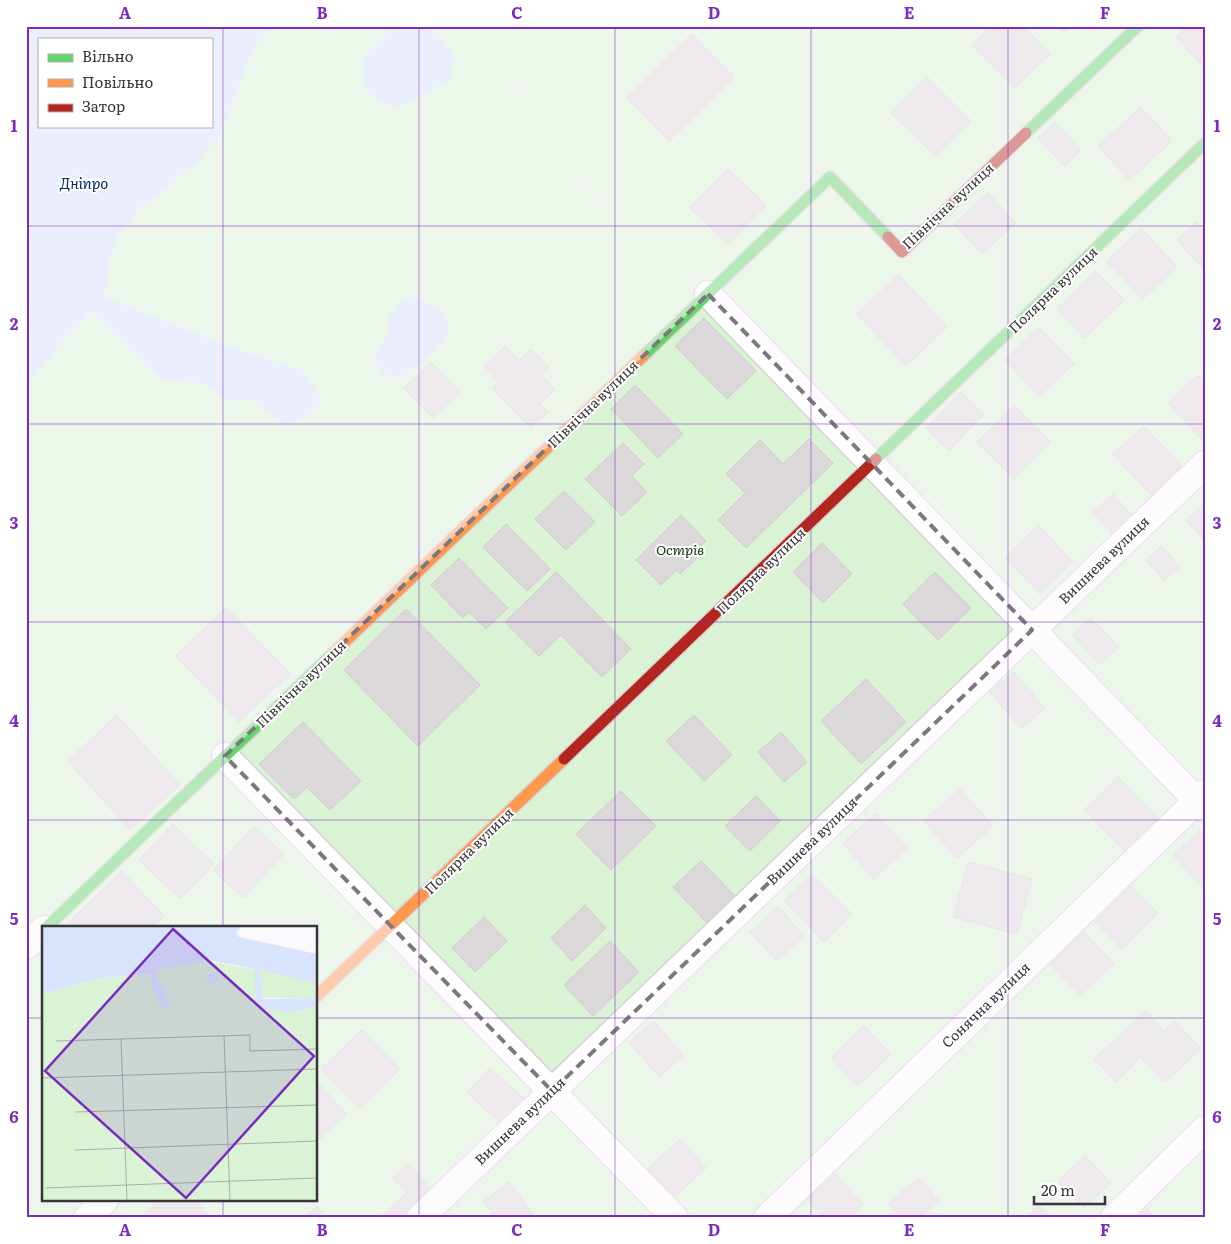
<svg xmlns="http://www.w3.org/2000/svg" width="1231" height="1244" font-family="Literata,serif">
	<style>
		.green { fill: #daf3d5; fill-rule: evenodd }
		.water { fill: #d7e4fc; fill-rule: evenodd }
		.building { fill: #dcd8da; stroke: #cfcbcd }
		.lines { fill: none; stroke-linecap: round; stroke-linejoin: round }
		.street-casing { stroke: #d5d2d6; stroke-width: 29 }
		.fast-casing { stroke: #d5d2d6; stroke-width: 14 }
		.slow-casing { stroke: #d5d2d6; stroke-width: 14 }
		.jam-casing { stroke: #d5d2d6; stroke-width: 14 }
		.path { stroke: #e6e4e6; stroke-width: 3; stroke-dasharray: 2.5 4; stroke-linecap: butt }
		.street { stroke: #fefeff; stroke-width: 26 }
		.fast { stroke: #63d668; stroke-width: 11 }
		.slow { stroke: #ff974d; stroke-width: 11 }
		.jam { stroke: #b3261e; stroke-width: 11 }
		.marked { fill: none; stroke: #7c797e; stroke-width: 4; stroke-dasharray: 10 6; stroke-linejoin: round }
		.grid { fill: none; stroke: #7b2cbf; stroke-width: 1; stroke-opacity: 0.55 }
		.labels { text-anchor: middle; stroke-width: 4; stroke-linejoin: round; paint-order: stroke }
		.street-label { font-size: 14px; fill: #38353a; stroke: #fff }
		.park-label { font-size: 14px; font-style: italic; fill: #0c3503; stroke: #fff }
		.water-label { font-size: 15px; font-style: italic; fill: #002c6a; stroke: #fff }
		.inset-road { fill: none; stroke: #adaaaf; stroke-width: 1 }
		.view { fill: #7b2cbf; fill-opacity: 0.15; stroke: #7b2cbf; stroke-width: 2.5 }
		.inset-edge { fill: none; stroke: #38353a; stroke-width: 2.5 }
		.neatline { fill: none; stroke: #7b2cbf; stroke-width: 2 }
		.grid-label { font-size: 16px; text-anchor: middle; font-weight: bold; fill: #7b2cbf }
	</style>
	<rect width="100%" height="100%" fill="#fbf8fd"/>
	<!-- green -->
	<path class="green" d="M274,26H1205V1218H26V385L104,297L111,257L118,236L141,208L193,166L239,81L249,58L263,36ZM44,928H316V1200H44Z"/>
	<!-- water -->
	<path class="water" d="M26,26H274L263,36L249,58L220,136L193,166L141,208L118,236L111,257L104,297L228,346L301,370L323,399L309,415L284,426L251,399L228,402L207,385L162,379L91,311L26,385ZM39,39H211V126H39Z
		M394,26C431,25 435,28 455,58L448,81C440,86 406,106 399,106C376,108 354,80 365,58C369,49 387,34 394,26Z
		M415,296L437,307L448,321V336L428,357L401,377L383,374L374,357L389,330V317L404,300Z"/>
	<!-- building -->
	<path class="building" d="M991,26H1024L1050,54L1014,88L972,45Z
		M1059,26H1072L1065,33Z
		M1188,26H1205L1204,67L1176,37Z
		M692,34L734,77L669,141L627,98Z
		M927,77L971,121L935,156L891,113Z
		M1141,107L1172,141L1129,180L1098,146Z
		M1055,122L1081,150L1064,166L1038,138Z
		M728,169L766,205L728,244L690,208Z
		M988,193L1016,223L982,254L954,224Z
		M1197,222L1205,230V271L1177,240Z
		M1141,228L1177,267L1143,299L1107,261Z
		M1095,271L1124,300L1085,338L1057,309Z
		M899,275L947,327L906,366L857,314Z
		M704,318L756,371L727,399L675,346Z
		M1039,327L1074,364L1039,396L1005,360Z
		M505,346L519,361L531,349L549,367L541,375L555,389L540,404L548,412L531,428L492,388L499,382L484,366Z
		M431,362L460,392L433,418L404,388Z
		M1198,375L1205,382V435L1201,439L1168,403Z
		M635,385L683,434L658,458L611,409Z
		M961,392L984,414L949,451L926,428Z
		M1014,405L1050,442L1014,479L977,442Z
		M1144,426L1182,466L1151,495L1113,454Z
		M809,439L833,463L746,548L718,520L745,493L726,474L760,440L783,464Z
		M623,443L644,464L632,476L647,492L622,516L585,479Z
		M564,491L595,522L566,550L535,519Z
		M1113,494L1132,516L1112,533L1093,512Z
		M1205,503V541L1186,520Z
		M681,515L706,541L697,550L701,554L680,574L677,570L661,585L636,560Z
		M506,524L550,569L527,591L483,547Z
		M1038,525L1073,562L1040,594L1005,557Z
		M822,543L852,574L823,603L793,572Z
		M1161,546L1180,567L1164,580L1146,560Z
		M459,558L508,608L486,629L469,612L463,618L431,585Z
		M556,572L631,649L602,677L561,635L539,656L505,622Z
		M935,572L971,608L938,640L903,604Z
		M226,607L290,674L239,722L176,656Z
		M406,609L480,685L418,746L344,670Z
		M1091,618L1119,647L1100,665L1072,635Z
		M1014,672L1045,708L1021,729L990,692Z
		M866,679L906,722L861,764L821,721Z
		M117,715L180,785L130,830L68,761Z
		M694,715L732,755L704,781L666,741Z
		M303,722L361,781L330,810L307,787L294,799L259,764Z
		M781,732L807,762L784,782L758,752Z
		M1118,777L1158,818L1125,851L1084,810Z
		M960,789L993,826L957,858L924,821Z
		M621,791L656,826L611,870L576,834Z
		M756,796L780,821L750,851L725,826Z
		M875,814L907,848L874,879L843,844Z
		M173,824L214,864L180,899L139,860Z
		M254,827L284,854L243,898L213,870Z
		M1200,830L1205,836V890L1173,855Z
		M701,861L735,896L707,923L673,887Z
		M968,862L1032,879L1017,934L953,917Z
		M122,871L164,916L152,928H63Z
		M812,874L852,914L824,942L784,901Z
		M1130,886L1158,913L1122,949L1095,922Z
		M585,905L606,928L572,961L551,938Z
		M778,907L804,936L777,961L750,932Z
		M484,917L507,941L475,972L452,948Z
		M1084,932L1114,963L1080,995L1050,964Z
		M610,941L639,972L593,1016L564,985Z
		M1146,1011L1164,1031L1175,1021L1201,1049L1165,1082L1141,1057L1116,1082L1094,1059Z
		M654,1021L683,1056L659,1077L629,1042Z
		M864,1026L891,1054L858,1086L831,1058Z
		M362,1030L400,1069L360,1108L321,1069Z
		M490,1068L528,1102L505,1127L467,1093Z
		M316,1081L347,1114L316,1142Z
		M680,1139L706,1168L672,1199L646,1171Z
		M1085,1156L1111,1183L1084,1208L1058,1181Z
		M409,1164L436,1195L409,1218H379L407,1193L393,1178Z
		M835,1174L863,1205L849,1218H824L808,1199Z
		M919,1178L939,1201L919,1218H901L888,1203Z
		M509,1182L533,1214L528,1218H496L483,1202Z
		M159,1200H195L212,1218H146L143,1215Z
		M1039,1205L1051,1218H1026Z
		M317,1206L328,1218H305Z
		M1147,1208L1156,1218H1137Z"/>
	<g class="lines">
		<defs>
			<path id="street" d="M708,294L1205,809
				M225,756L675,1218
				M26,946L44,929
				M87,1218L105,1200
				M420,1218L1205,464
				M767,1218L1205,793
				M1114,1218L1205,1129"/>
			<path id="fast" d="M1026,133L1138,26
				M643,356L830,177L888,237
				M876,459L1205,143
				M46,928L334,652"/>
			<path id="slow" d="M334,652L643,356
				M316,997L564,759"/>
			<path id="jam" d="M888,237L902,252L1026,133
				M564,759L876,459"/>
		</defs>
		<!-- street casing -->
		<use href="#street" class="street-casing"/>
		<!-- fast casing -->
		<use href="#fast" class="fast-casing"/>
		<!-- slow casing -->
		<use href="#slow" class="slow-casing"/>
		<!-- jam casing -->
		<use href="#jam" class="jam-casing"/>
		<!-- path -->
		<path class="path" d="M516,26L509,67L541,134L679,286"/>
		<!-- street -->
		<use href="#street" class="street"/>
		<!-- fast -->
		<use href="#fast" class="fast"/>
		<!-- slow -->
		<use href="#slow" class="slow"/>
		<!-- jam -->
		<use href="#jam" class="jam"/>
	</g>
	<!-- marked area -->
	<path d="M0 0H1231V1244H0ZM708,294L1032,630L552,1091L225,756Z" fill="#fbf8fd" fill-opacity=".55" fill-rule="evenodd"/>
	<path class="marked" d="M708,294L1032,630L552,1091L225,756Z"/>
	<!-- grid -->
	<path class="grid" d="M223,26V928M419,26V1218M615,26V1218M811,26V1218M1008,26V1218M26,226H1205M26,424H1205M26,622H1205M26,820H1205M26,1018H44M316,1018H1205M223,1200V1218"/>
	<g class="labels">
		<!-- street labels -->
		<g class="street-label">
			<text transform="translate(948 206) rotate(-43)" y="5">Північна вулиця</text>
			<text transform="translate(1053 290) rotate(-44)" y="5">Полярна вулиця</text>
			<text transform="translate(593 404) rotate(-44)" y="5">Північна вулиця</text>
			<text transform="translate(1104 560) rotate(-44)" y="5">Вишнева вулиця</text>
			<text transform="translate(761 571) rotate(-44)" y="5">Полярна вулиця</text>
			<text transform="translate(301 684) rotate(-44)" y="5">Північна вулиця</text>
			<text transform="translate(812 841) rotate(-44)" y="5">Вишнева вулиця</text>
			<text transform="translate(469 851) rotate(-44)" y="5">Полярна вулиця</text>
			<text transform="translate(986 1005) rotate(-44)" y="5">Сонячна вулиця</text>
			<text transform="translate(520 1121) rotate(-44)" y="5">Вишнева вулиця</text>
		</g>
		<!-- park labels -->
		<g class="park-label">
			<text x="680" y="555">Острів</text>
		</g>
		<!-- water labels -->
		<g class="water-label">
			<text x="84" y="189">Дніпро</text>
		</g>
	</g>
	<!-- overview -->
	<g transform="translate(42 926)">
		<rect width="275" height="275" fill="#fbf8fd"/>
		<path d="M158,34L216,44L275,58V72H218L250,86L275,81V275H0V68L60,52L112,48L120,42L142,41Z" fill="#daf3d5"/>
		<path d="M0,0H200L194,7L197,11L275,28V58L217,44L221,73L275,72V81L250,86L217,83L213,74V43L164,34L142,41L120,42L113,47L127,76V82L120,81L111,63L109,48L60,52L0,68ZM165 52a6 6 0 1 1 12 0a6 6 0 1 1-12 0Z" fill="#d7e4fc"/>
		<path class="inset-road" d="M182,109L188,275M79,113L85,275M14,115L208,109V125L275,123M0,152L275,143M33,186L275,179M33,224L275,215M3,262L275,252"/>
		<path class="view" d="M131,3L272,130L144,272L3,145Z"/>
		<rect width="275" height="275" class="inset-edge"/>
	</g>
	<!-- border -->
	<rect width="1231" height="1244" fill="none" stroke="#ffffff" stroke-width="55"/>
	<!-- legend -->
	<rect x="38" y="38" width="175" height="90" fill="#ffffff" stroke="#afaeb0"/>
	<rect x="48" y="54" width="25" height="8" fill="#63d668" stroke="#afaeb0"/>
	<text x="82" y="62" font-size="15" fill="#38353a">Вільно</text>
	<rect x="48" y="79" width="25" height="8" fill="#ff974d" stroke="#afaeb0"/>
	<text x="82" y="88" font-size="15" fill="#38353a">Повільно</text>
	<rect x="48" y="104" width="25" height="8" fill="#b3261e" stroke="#afaeb0"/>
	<text x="82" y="112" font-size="15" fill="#38353a">Затор</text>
	<!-- scale -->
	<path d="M1034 1196v8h71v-8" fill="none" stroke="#38353a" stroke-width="2.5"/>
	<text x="1041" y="1196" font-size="15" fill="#38353a" stroke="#ffffff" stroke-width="4" paint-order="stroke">20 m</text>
	<rect x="28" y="28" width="1176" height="1188" class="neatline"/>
	<g class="grid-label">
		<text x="125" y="19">A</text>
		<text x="322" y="19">B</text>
		<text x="517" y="19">C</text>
		<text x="714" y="19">D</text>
		<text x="909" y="19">E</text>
		<text x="1105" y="19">F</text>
		<text x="14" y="132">1</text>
		<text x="1217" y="132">1</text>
		<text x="14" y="330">2</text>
		<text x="1217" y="330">2</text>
		<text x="14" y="529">3</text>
		<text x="1217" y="529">3</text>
		<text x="14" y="727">4</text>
		<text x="1217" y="727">4</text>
		<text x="14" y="925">5</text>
		<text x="1217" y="925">5</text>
		<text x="14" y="1123">6</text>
		<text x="1217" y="1123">6</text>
		<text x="125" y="1236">A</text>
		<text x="322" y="1236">B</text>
		<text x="517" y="1236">C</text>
		<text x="714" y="1236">D</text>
		<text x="909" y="1236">E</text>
		<text x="1105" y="1236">F</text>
	</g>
</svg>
